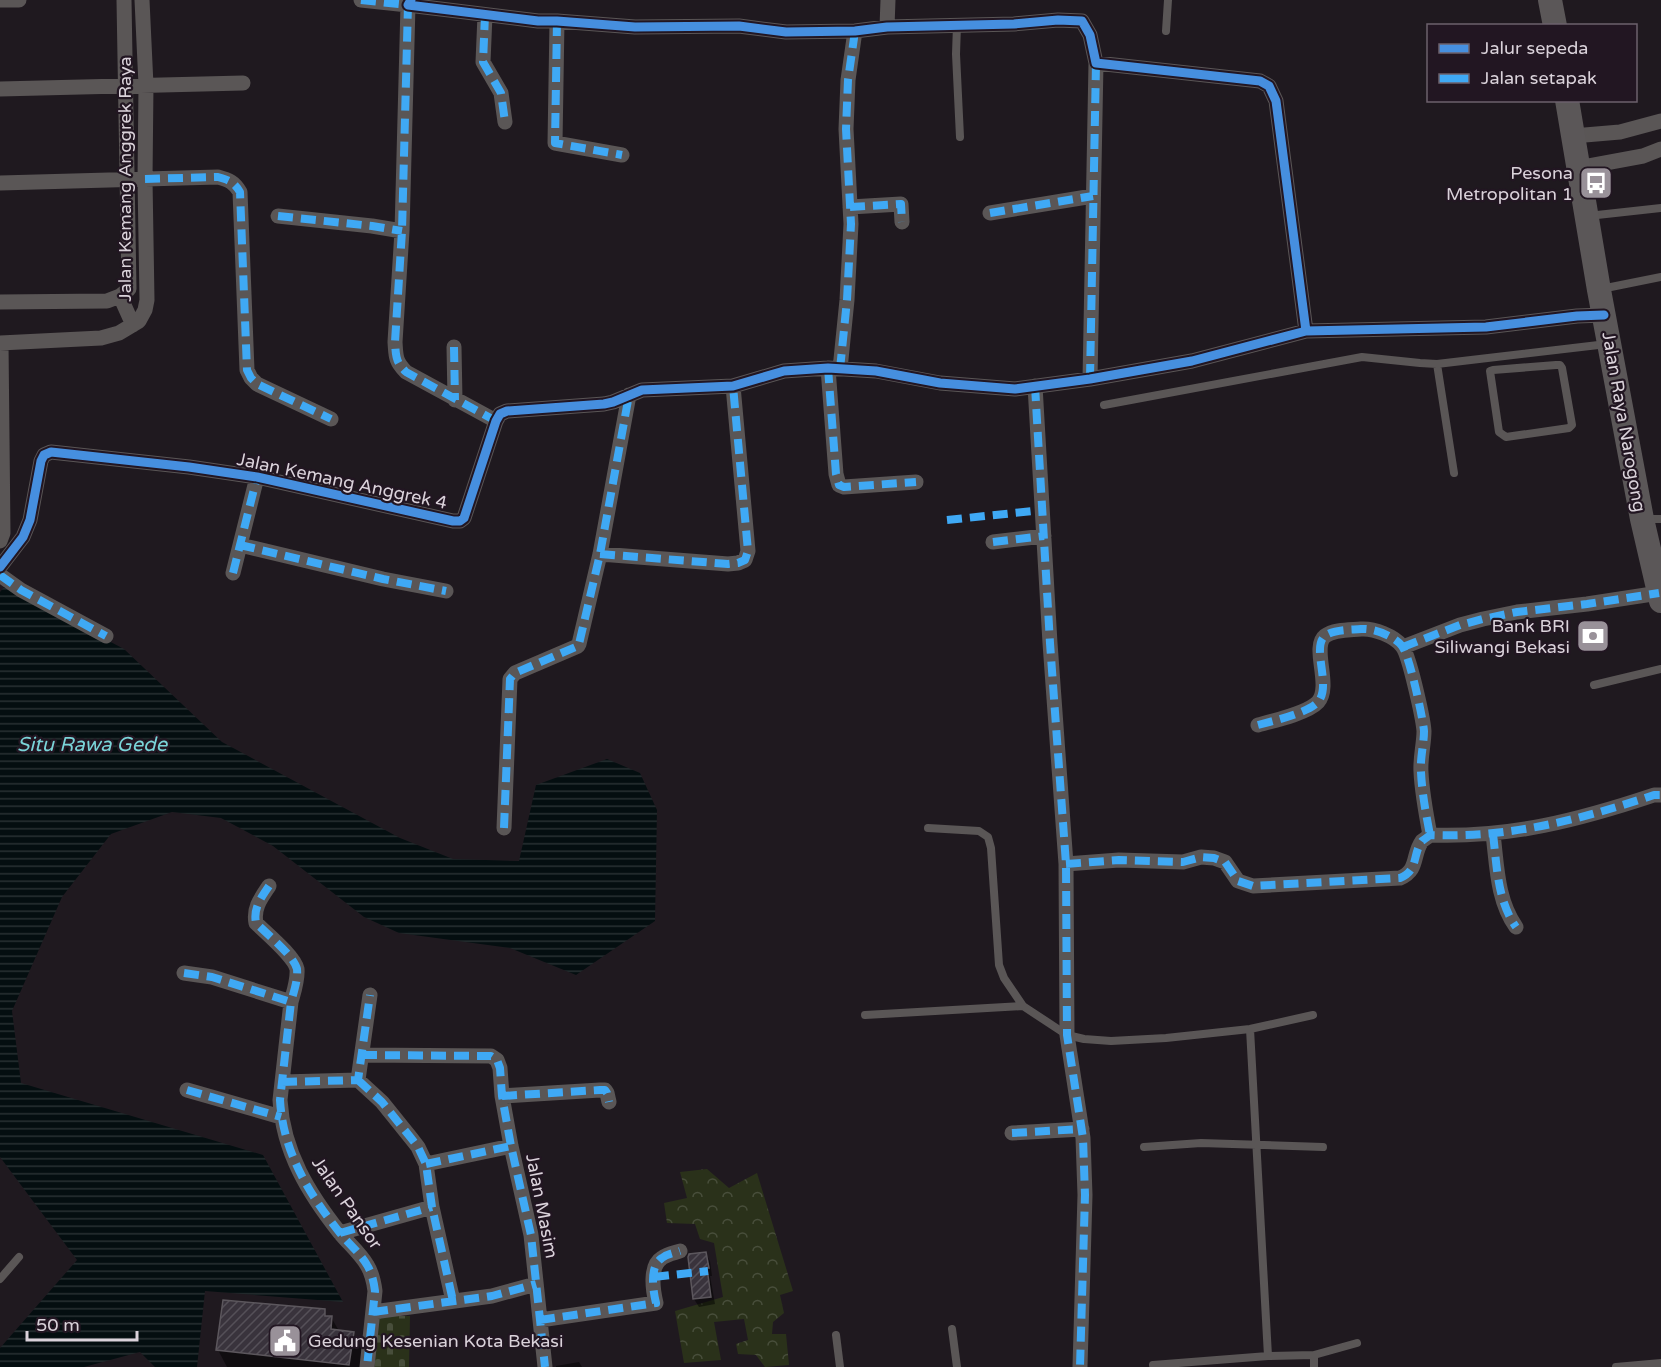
<svg xmlns="http://www.w3.org/2000/svg" width="1661" height="1367" font-family="'Varela Round',sans-serif">
	<style>
		.forest { fill: url(#forest-crowns) }
		.cemetery { fill: url(#cemetery-stones) }
		.water { fill: url(#water-rules) }
		.shadow { fill: #0007 }
		.building { fill: url(#building-hatch); stroke: #5c575d; stroke-width: 1.5 }
		.lines { fill: none; stroke-linecap: round; stroke-linejoin: round }
		.service { stroke: #5a5656; stroke-width: 8 }
		.minor { stroke: #5a5656; stroke-width: 15 }
		.primary { stroke: #5b5758; stroke-width: 24 }
		.quiet { stroke: #3fa9f5; stroke-width: 8; stroke-dasharray: 15 8; stroke-linecap: butt }
		.cycleway-casing { stroke: #221622; stroke-width: 13 }
		.cycleway { stroke: #468fdf; stroke-width: 9 }
		.labels { text-anchor: middle; stroke-width: 4.5; stroke-linejoin: round; paint-order: stroke }
		.poi-label { font-size: 18px; fill: #dad2da; stroke: #221622; text-anchor: end }
		.street-label { font-size: 18px; fill: #dad2da; stroke: #221622 }
		.water-label { font-size: 20px; font-style: italic; fill: #7ad4d8; stroke: #221622 }
	</style>
	<defs>
		<pattern id="forest-crowns" width="20" height="18" patternUnits="userSpaceOnUse" patternTransform="scale(1.5)"><rect width="20" height="18" fill="#2a311a"/><path d="M2 6a3 3 0 1 1 6 0M12 15a3 3 0 1 1 6 0" fill="none" stroke="#484e3b"/></pattern>
		<pattern id="cemetery-stones" width="16" height="16" patternUnits="userSpaceOnUse" patternTransform="scale(1.5)"><rect width="16" height="16" fill="#2a311a"/><path d="M2 7V4a2 2 0 0 1 4 0v3zM10 15v-3a2 2 0 0 1 4 0v3z" fill="#484e3b"/></pattern>
		<pattern id="water-rules" width="6" height="5" patternUnits="userSpaceOnUse" patternTransform="scale(1.5)"><rect width="6" height="5" fill="#040e10"/><path d="M0 2.5h6" fill="none" stroke="#283032"/></pattern>
		<pattern id="building-hatch" width="6" height="6" patternUnits="userSpaceOnUse" patternTransform="scale(1.5)"><rect width="6" height="6" fill="#39333c"/><path d="M-1 1l2-2M0 6l6-6M5 7l2-2" fill="none" stroke="#555058"/></pattern>
	</defs>
	<rect width="100%" height="100%" fill="#1f191f"/>
	<!-- forest -->
	<path class="forest" d="M707,1169L729,1188L757,1173L793,1291L780,1295L784,1313L773,1322L772,1334H786L789,1365L765,1367L756,1355L738,1354L736,1344L748,1340L744,1319L714,1322L721,1360L684,1363L675,1311L723,1297L714,1243L700,1239L695,1224L667,1223L664,1203L687,1198L680,1172Z"/>
	<!-- cemetery -->
	<path class="cemetery" d="M379,1316H410L409,1367H373Z"/>
	<!-- water -->
	<path class="water" d="M5,586L124,649L222,742L400,838L453,859L519,861L536,785L607,759L640,773L657,810L655,921L576,975L510,948L399,933L364,917L273,846L221,818L172,812L111,834L62,897L12,1011L21,1083L263,1155L343,1302L205,1291L197,1367H155L140,1352L84,1367H0V1348L77,1260L0,1157V592Z"/>
	<!-- shadow -->
	<path class="shadow" d="M705,1253L710,1261L712,1276H710L715,1304L699,1307L694,1299Z
		M324,1311L328,1318L331,1317L339,1331L353,1334L363,1350L360,1367H227L218,1350Z
		M579,1362L582,1367H556V1366Z"/>
	<!-- building -->
	<path class="building" d="M706,1252L709,1268H707L711,1297L693,1299L688,1257L689,1254Z
		M223,1300L325,1309V1316H332L331,1329L354,1332L349,1365L216,1350Z"/>
	<g class="lines">
		<!-- service -->
		<path class="service" d="M957,25L956,54L960,137
			M1166,31L1168,0
			M1588,216L1661,208
			M1601,289L1661,277
			M1437,364L1454,473
			M1556,365H1560L1562,368L1572,425L1569,428L1506,437L1499,432L1490,371L1493,370Z
			M1104,405L1362,357L1420,363L1437,364L1607,344
			M1646,519H1661
			M1594,685L1661,669
			M928,828L979,831L988,837L991,848L999,965L1004,978L1023,1006L1067,1035L1084,1039L1111,1041L1166,1038L1250,1029L1313,1015
			M865,1015L1023,1006
			M1250,1029L1268,1356L1314,1355V1367
			M1144,1147L1201,1143L1323,1147
			M0,1279L19,1257
			M952,1329L957,1367
			M836,1335L840,1367
			M1314,1355L1357,1343
			M1153,1365L1268,1356
			M1616,1367L1661,1363"/>
		<!-- minor -->
		<path class="minor" d="M0,0H19
			M361,0L408,5L402,231L395,342C396,356 395,361 406,372L496,421
			M411,0L408,5L538,21H557L635,27L739,26L786,32L855,31L887,27L1014,24L1058,20L1082,21L1090,35L1096,63L1260,81L1269,86L1276,101L1306,331
			M485,15L483,62L501,93L505,122
			M557,21L555,143L622,155
			M887,27L888,0
			M0,89L243,83
			M1573,136L1620,132L1661,121
			M1578,168L1643,156L1661,149
			M0,183L218,177C229,180 234,182 240,192L247,370L251,378L257,384L331,419
			M850,207L901,204L902,222
			M990,213L1093,196
			M278,216L372,226L402,231
			M120,296L133,325
			M0,302L107,301L120,296L129,289L124,0
			M0,343L101,338L119,333L139,321L145,310L147,300L145,179L146,85L142,0
			M454,347L455,400
			M828,368L836,474L839,485L844,487L916,482
			M840,369L847,300L851,224L846,129L848,80L855,31
			M1090,379L1096,63
			M1035,386L1050,643L1066,864L1067,1035L1083,1138L1085,1195L1080,1367
			M0,541L3,533L1,343
			M993,542L1044,536
			M240,545L383,579L446,591
			M600,554L728,564L738,563L745,560L748,551L733,386
			M0,567L23,537L30,520L41,461L44,455L51,452L189,467L257,477L453,521H460L464,518L496,421L500,414L507,411L604,404L613,402L642,390L733,386L784,371L828,368L876,371L940,383L1015,389L1090,379L1192,361L1306,331L1486,327L1577,316L1604,315
			M233,573L257,477
			M0,575L21,590L106,636
			M1403,647L1460,625L1483,619L1517,612L1587,604L1659,593
			M1258,725C1273,721 1308,713 1318,702C1332,686 1311,647 1325,636C1334,629 1351,630 1361,629C1374,628 1394,636 1402,646C1409,654 1423,718 1424,731C1424,744 1420,758 1421,772C1422,793 1426,814 1430,835
			M504,828L510,679L515,673L578,646L579,644L600,554L629,395
			M1493,834C1497,866 1497,900 1516,927
			M1066,864L1119,860L1183,862L1201,857L1214,858L1225,862L1238,881L1253,886L1400,878C1419,870 1412,855 1422,841C1422,841 1429,836 1430,835C1510,838 1579,820 1654,795H1661
			M269,886C261,898 253,908 256,923C267,934 294,956 297,969C298,980 294,991 291,1002
			M184,973L212,977L291,1002L280,1100C283,1152 309,1194 340,1233C349,1244 360,1253 367,1265C372,1273 374,1283 375,1291L367,1367
			M362,1055L491,1056L497,1060L500,1068L502,1096L511,1146L531,1235L545,1367
			M358,1080L382,1102L411,1138L418,1147L426,1164L432,1207L453,1301
			M282,1082L358,1080L370,995
			M187,1090L281,1117
			M502,1096L600,1090H605L607,1093L609,1102
			M1012,1133L1082,1129
			M426,1164L511,1146
			M340,1233L432,1207
			M373,1312L492,1296L536,1284
			M540,1320L656,1303C653,1291 649,1266 662,1258C667,1254 674,1253 680,1251"/>
		<!-- primary -->
		<path class="primary" d="M1550,0L1555,26
			M1567,100L1599,290L1642,519L1661,601"/>
		<!-- quiet -->
		<path class="quiet" d="M361,0L408,5L402,231L395,342C396,356 395,361 406,372L496,421
			M485,15L483,62L501,93L505,122
			M557,21L555,143L622,155
			M145,179L218,177C229,180 234,182 240,192L247,370L251,378L257,384L331,419
			M850,207L901,204L902,222
			M990,213L1093,196
			M278,216L372,226L402,231
			M454,347L455,400
			M828,368L836,474L839,485L844,487L916,482
			M840,369L847,300L851,224L846,129L848,80L855,31
			M1090,379L1096,63
			M1035,386L1050,643L1066,864L1067,1035L1083,1138L1085,1195L1080,1367
			M947,520L1043,510
			M993,542L1044,536
			M240,545L383,579L446,591
			M600,554L728,564L738,563L745,560L748,551L733,386
			M233,573L257,477
			M0,575L21,590L106,636
			M1403,647L1460,625L1483,619L1517,612L1587,604L1659,593
			M1258,725C1273,721 1308,713 1318,702C1332,686 1311,647 1325,636C1334,629 1351,630 1361,629C1374,628 1394,636 1402,646C1409,654 1423,718 1424,731C1424,744 1420,758 1421,772C1422,793 1426,814 1430,835
			M504,828L510,679L515,673L578,646L579,644L600,554L629,395
			M1493,834C1497,866 1497,900 1516,927
			M1066,864L1119,860L1183,862L1201,857L1214,858L1225,862L1238,881L1253,886L1400,878C1419,870 1412,855 1422,841C1422,841 1429,836 1430,835C1510,838 1579,820 1654,795H1661
			M269,886C261,898 253,908 256,923C267,934 294,956 297,969C298,980 294,991 291,1002
			M184,973L212,977L291,1002L280,1100C283,1152 309,1194 340,1233C349,1244 360,1253 367,1265C372,1273 374,1283 375,1291L367,1367
			M362,1055L491,1056L497,1060L500,1068L502,1096L511,1146L531,1235L545,1367
			M358,1080L382,1102L411,1138L418,1147L426,1164L432,1207L453,1301
			M282,1082L358,1080L370,995
			M187,1090L281,1117
			M502,1096L600,1090H605L607,1093L609,1102
			M1012,1133L1082,1129
			M426,1164L511,1146
			M340,1233L432,1207
			M654,1277L708,1271
			M373,1312L492,1296L536,1284
			M540,1320L656,1303C653,1291 649,1266 662,1258C667,1254 674,1253 680,1251"/>
		<defs>
			<path id="cycleway" d="M411,0L408,5L538,21H557L635,27L739,26L786,32L855,31L887,27L1014,24L1058,20L1082,21L1090,35L1096,63L1260,81L1269,86L1276,101L1306,331
				M0,567L23,537L30,520L41,461L44,455L51,452L189,467L257,477L453,521H460L464,518L496,421L500,414L507,411L604,404L613,402L642,390L733,386L784,371L828,368L876,371L940,383L1015,389L1090,379L1192,361L1306,331L1486,327L1577,316L1604,315"/>
		</defs>
		<!-- cycleway casing -->
		<use href="#cycleway" class="cycleway-casing"/>
		<!-- cycleway -->
		<use href="#cycleway" class="cycleway"/>
	</g>
	<!-- icons -->
	<defs>
		<symbol id="bus-square" viewBox="-11 -11 22 22"><rect x="-9" y="-9" width="18" height="18" rx="4" fill="#999199" stroke="#221622"/><path d="M-5-6H5V4H4V6H2V4H-2V6H-4V4H-5ZM-3.5-4V0h7V-4ZM-3.5 1.2v1.5H-2V1.2ZM2 1.2v1.5H3.5V1.2Z" fill="#fff"/></symbol>
		<symbol id="bank-square" viewBox="-11 -11 22 22"><rect x="-9" y="-9" width="18" height="18" rx="4" fill="#999199" stroke="#221622"/><path d="M-6-4H6V4H-6ZM0-2.3a2.3 2.3 0 1 0 0 4.6a2.3 2.3 0 1 0 0-4.6Z" fill="#fff"/></symbol>
		<symbol id="civic-square" viewBox="-11 -11 22 22"><rect x="-9" y="-9" width="18" height="18" rx="4" fill="#999199" stroke="#221622"/><path d="M-.6-6.5H3V-4.5H.6V-3L4-1V1h2V6H-6V1h2V-1L-.6-3ZM-1.2 2.5V6h2.4V2.5Z" fill="#fff"/></symbol>
	</defs>
	<g fill-rule="evenodd">
		<use href="#bus-square" x="1577" y="164" width="38" height="38"/>
		<use href="#bank-square" x="1574" y="617" width="38" height="38"/>
		<use href="#civic-square" x="266" y="1322" width="38" height="38"/>
	</g>
	<g class="labels">
		<!-- poi labels -->
		<g class="poi-label">
			<text x="1573" y="179">Pesona<tspan x="1573" dy="21">Metropolitan 1</tspan></text>
			<text x="1570" y="632">Bank BRI<tspan x="1570" dy="21">Siliwangi Bekasi</tspan></text>
			<text x="308" y="1347" text-anchor="start">Gedung Kesenian Kota Bekasi</text>
		</g>
		<!-- street labels -->
		<g class="street-label">
			<text transform="translate(125 179) rotate(-90)" y="6">Jalan Kemang Anggrek Raya</text>
			<text transform="translate(1624 422) rotate(80)" y="6">Jalan Raya Narogong</text>
			<text transform="translate(342 481) rotate(12)" y="6">Jalan Kemang Anggrek 4</text>
			<text transform="translate(347 1203) rotate(55)" y="6">Jalan Pansor</text>
			<text transform="translate(542 1206) rotate(79)" y="6">Jalan Masim</text>
		</g>
		<!-- water labels -->
		<g class="water-label">
			<text x="92" y="751">Situ Rawa Gede</text>
		</g>
	</g>
	<!-- legend -->
	<rect x="1427" y="24" width="210" height="78" fill="#221622" stroke="#6c616c" stroke-width="1.5"/>
	<rect x="1439" y="44" width="30" height="9" fill="#468fdf" stroke="#6c616c" stroke-width="1.5"/>
	<text x="1481" y="54" font-size="18" fill="#dad2da">Jalur sepeda</text>
	<rect x="1439" y="74" width="30" height="9" fill="#3fa9f5" stroke="#6c616c" stroke-width="1.5"/>
	<text x="1481" y="84" font-size="18" fill="#dad2da">Jalan setapak</text>
	<!-- scale -->
	<path d="M27 1331v9h110v-9" fill="none" stroke="#dad2da" stroke-width="3"/>
	<text x="36" y="1331" font-size="18" fill="#dad2da" stroke="#221622" stroke-width="4.5" paint-order="stroke">50 m</text>
</svg>
